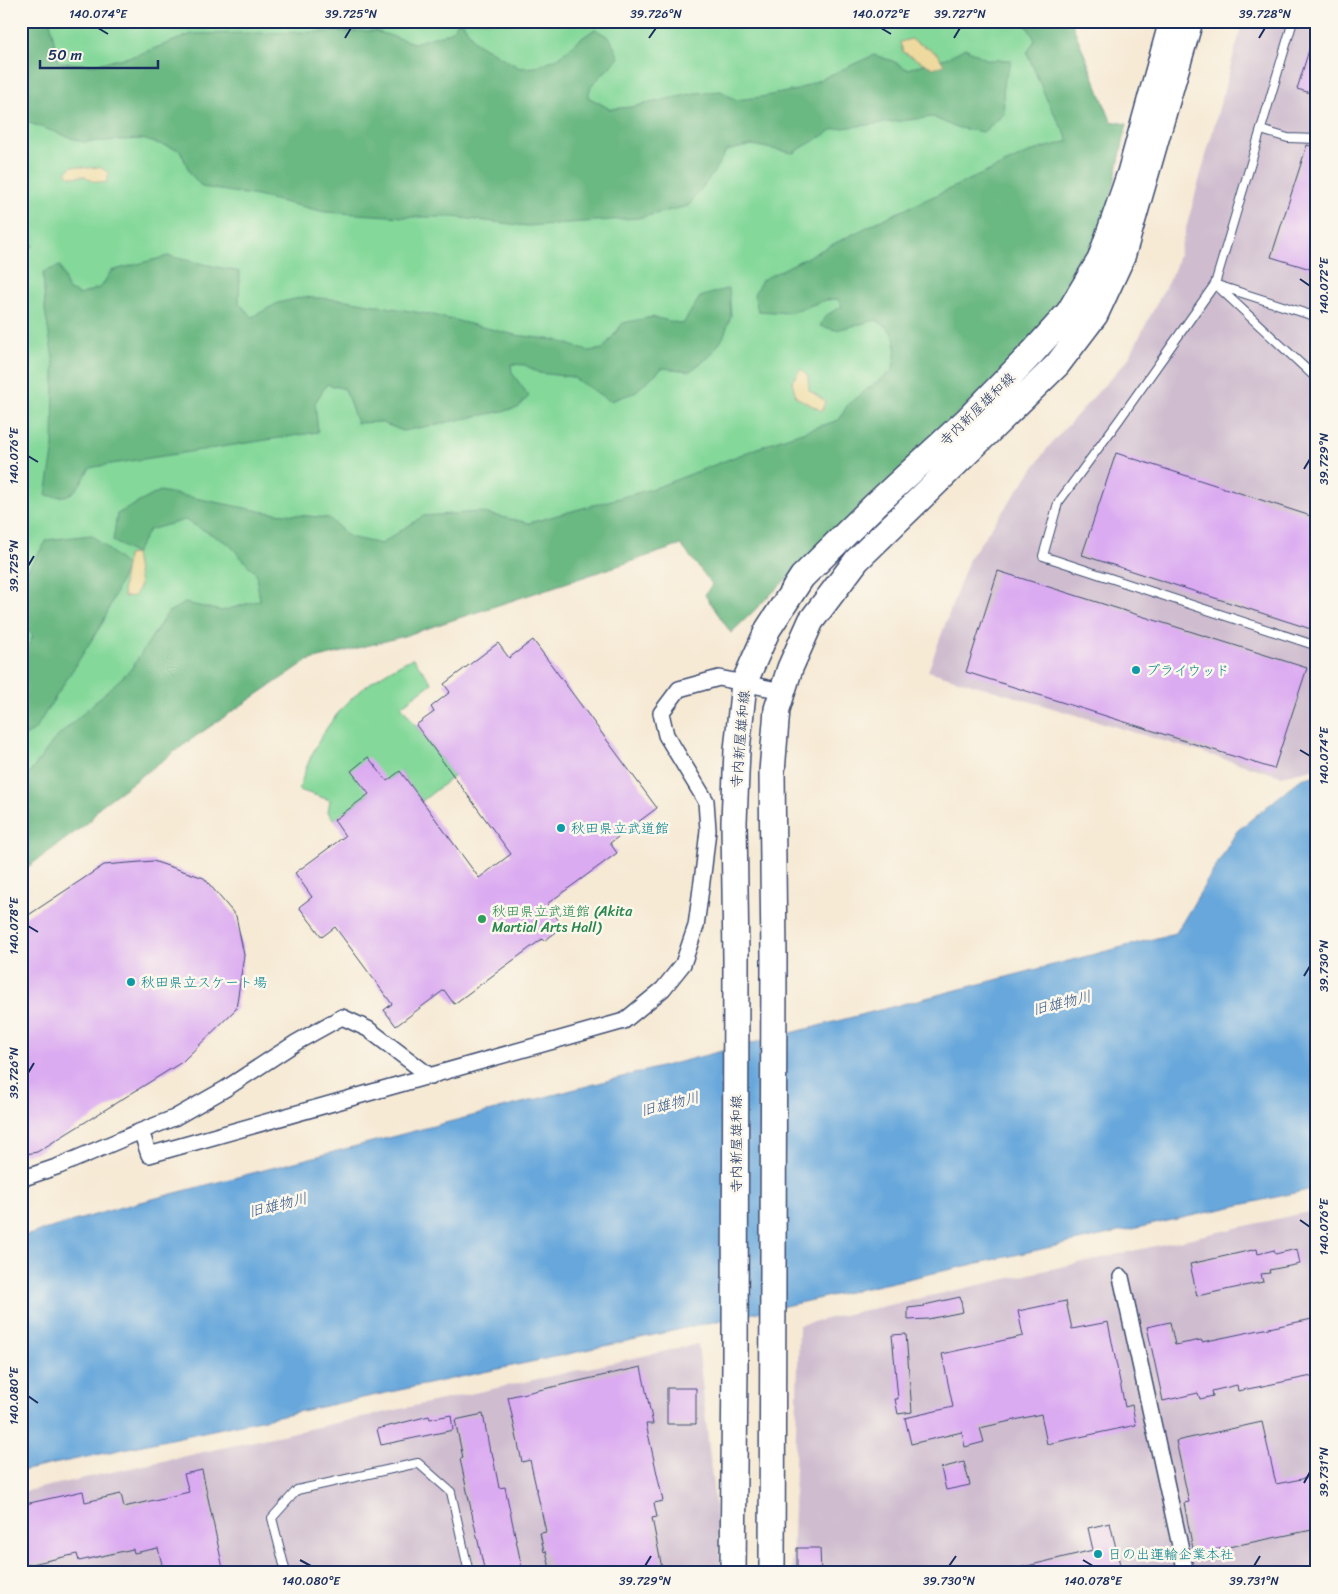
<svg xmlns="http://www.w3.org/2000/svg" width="1338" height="1594" font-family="Sriracha,'Klee One',sans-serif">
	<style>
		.industrial { fill: #cfbdcf }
		.green { fill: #84d89a; stroke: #50847c }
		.forest { fill: #6bb882; stroke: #437470 }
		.sand { fill: #eeda9e; stroke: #84847e }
		.water { fill: #68a7db; stroke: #426b9c }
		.building { fill: #dbabf1 }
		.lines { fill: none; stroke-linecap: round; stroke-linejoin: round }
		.lane-casing { stroke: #3c4b70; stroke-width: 10 }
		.street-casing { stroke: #3c4b70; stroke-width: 18 }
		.primary-casing { stroke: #3c4b70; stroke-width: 28 }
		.lane { stroke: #fff; stroke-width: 8 }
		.street { stroke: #fff; stroke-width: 15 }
		.primary { stroke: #fff; stroke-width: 25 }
		.ticks { fill: none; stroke: #1b2f5e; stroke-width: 2 }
		.culture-dot { fill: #0f9aa8; stroke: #fbf7ec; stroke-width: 2 }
		.leisure-dot { fill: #2e9e5b; stroke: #fbf7ec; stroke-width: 2 }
		.labels { text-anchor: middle; stroke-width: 5; stroke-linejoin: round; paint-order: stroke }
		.street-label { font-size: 14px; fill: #1b2f5e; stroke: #fbf7ec }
		.culture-label { font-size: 14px; fill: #0d838f; stroke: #fbf7ec; text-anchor: start }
		.leisure-label { font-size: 14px; fill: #27864d; stroke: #fbf7ec; text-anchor: start }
		.water-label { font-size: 15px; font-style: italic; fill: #36598a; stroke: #fbf7ec }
		.neatline { fill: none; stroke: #1b2f5e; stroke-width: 2 }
		.ticks-label { font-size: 12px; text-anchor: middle; fill: #1b2f5e }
	</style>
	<rect width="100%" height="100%" fill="#fbf7ec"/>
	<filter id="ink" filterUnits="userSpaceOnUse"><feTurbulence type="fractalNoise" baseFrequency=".02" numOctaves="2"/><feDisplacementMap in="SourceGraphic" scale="10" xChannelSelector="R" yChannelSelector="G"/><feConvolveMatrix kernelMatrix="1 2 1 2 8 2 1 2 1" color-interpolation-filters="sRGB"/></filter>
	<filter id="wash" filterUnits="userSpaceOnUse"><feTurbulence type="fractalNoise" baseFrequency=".0096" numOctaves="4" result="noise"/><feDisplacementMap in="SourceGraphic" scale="20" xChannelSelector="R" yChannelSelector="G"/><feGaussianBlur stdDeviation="1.12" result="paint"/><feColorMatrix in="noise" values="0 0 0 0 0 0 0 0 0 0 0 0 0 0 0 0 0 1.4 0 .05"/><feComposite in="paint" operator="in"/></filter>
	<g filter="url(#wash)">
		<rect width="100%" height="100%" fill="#f6ead5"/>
		<!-- industrial -->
		<path class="industrial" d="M1243,21H1317V768L1281,776L928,671L969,559L1049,446L1128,359L1175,268Z
			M1317,1210V1573H792L799,1325Z
			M698,1344L722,1573H21V1492Z"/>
		<!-- green -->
		<path class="green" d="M21,21H1041L1082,133L902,412L343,586L21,826Z
			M413,658L432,683L401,706L454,776L422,801L400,771L334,820L328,812L330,800L299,790C317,726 353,686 413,658Z"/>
		<!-- forest -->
		<path class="forest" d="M21,21H50L58,62L93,65L137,55L192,34L375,31L414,43L451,32L458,22L463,23L475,42L520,68L535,67L558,58L579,40L595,29L610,38L619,58L591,86L588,97L610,109L631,107L696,93L721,91L735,100L761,97L797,90L874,55L893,61L907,69L949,57L965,48L988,60H1012L1003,84L1004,114L983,132L954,127L933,117L834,129L793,153L752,145L726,151L712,175L688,206L638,218L527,226L453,217H405L325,212L257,196L202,187L190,173L180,150L142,139L83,142L21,120Z
			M1024,21H1071L1111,121L1127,124L1099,252L1063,308L1009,365L875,493L731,633L705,595L712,584L681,545L401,637L307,661L196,736L99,807L90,821L21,872V785L53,741L131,669L168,612L185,603L222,611L260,600L256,574L229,544L185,520L149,530L135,554L113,541L117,514L160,491L265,512L329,518L349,537L381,544L423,516L479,512L529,523L655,488L781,439L839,420L848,404L893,370C896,345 901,334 876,320L836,330L820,326L827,315L842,306L838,299L826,300L789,313L758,311L754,294L762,280L877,222L1033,151L1069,141L1047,100L1027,53L1035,40Z
			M21,228L33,246L21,251Z
			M168,256L240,272L239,303L252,317L278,303L303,297L346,300L433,315L515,335L556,340L588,351L603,349L623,323L652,317L683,324L700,297L729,288L731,316L723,338L709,357L690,371L662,368L634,393L610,401L572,377L539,373L525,365L511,364L512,373L529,396L518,408L403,431L380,422L357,423L345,389L327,384L315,403L318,432L105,465L90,468C77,489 74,501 46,495L53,453L54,365L45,310L43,272L60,266L68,289L80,295L101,287L111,271Z
			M92,535L127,566L103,622L34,731L21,738V661L33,636L21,621V580L47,540Z"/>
		<!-- sand -->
		<path class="sand" d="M911,39L938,54L944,65L933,68L903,52L900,42Z
			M72,166L89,168L100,167L109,173L106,183L93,181L84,176L71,177L66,172Z
			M801,369L808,376L809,390L825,401L822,411L796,397L792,381Z
			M135,554L140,585L135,596L124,597C121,583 127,570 127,555Z"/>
		<!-- water -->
		<path class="water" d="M1317,775V1188L573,1353L21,1471V1237L118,1208L1176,933L1237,831L1301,779Z"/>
		<g id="blocks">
			<!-- building -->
			<path class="building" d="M1314,34H1317V95L1297,89Z
				M1307,145L1317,148V271L1271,257Z
				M1116,453L1317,518V631L1082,555Z
				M998,571L1307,668L1274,769L966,672Z
				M533,640L657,808L610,843L617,853L547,904L563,927L544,941L542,939L454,1004L444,990L396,1026L384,1010L392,1004L335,927L322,937L299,907L312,897L295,873L345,836L334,820L369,794L351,771L368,757L387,781L400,771L479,878L511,854L416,725L434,712L431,707L450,692L444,684L498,643L509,658Z
				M153,861L204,878L236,916L244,955L236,1009L182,1062L37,1152L21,1155V920L104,865Z
				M1257,1249L1258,1254L1274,1250L1275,1254L1297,1249L1300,1264L1269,1270L1270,1273L1261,1274L1263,1282L1197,1296L1190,1264Z
				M960,1297L963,1312L928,1319L908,1320V1308L925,1306L924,1305Z
				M1066,1301L1072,1329L1108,1322L1125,1407L1132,1405L1136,1425L1047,1444L1041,1414L980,1428L984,1442L965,1447L962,1432L911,1444L905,1418L953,1407L942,1354L1023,1336L1018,1311Z
				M1317,1318V1375L1238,1391L1237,1385L1212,1391L1213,1396L1200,1399L1198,1393L1163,1401L1147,1327L1170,1322L1175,1345L1201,1340L1202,1342Z
				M906,1334L912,1412L898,1414L895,1399H898L892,1335Z
				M641,1367L653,1424H646L663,1501L654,1503L657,1517L652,1518L663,1573H551L546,1551L544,1552L540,1533L546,1532L530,1460L522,1462L508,1397Z
				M667,1388H696V1424H667Z
				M483,1414L490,1452H492L499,1488L505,1487L523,1573H485L460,1459L463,1458L455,1420Z
				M451,1415L453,1430L381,1445L377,1429L429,1416L430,1419Z
				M1262,1422L1276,1484L1317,1476V1529L1194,1554L1184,1503L1189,1502L1176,1441Z
				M964,1462L970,1485L946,1490L941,1468Z
				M202,1470L224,1573H164L158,1548L134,1553L133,1549L79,1561L77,1554L23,1566L21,1556V1505L83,1491L85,1502L121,1494L124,1507L189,1492L184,1474Z
				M1110,1523L1122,1573H1020L1019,1568L1093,1550L1088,1528Z
				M797,1548H820L821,1573H797Z"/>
		</g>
	</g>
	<g filter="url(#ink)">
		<use href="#blocks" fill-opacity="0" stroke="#3c4b70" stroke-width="1"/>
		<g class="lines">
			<defs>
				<path id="lane" d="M1293,21L1215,284L1119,420L1058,503L1043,556L1317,646
					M1261,130L1288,138L1317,139
					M1215,284L1317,379
					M1217,285L1317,317
					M286,1573L272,1518L297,1490L418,1463L451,1492L469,1573"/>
				<path id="street" d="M141,1131L174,1118L225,1089L297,1042L342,1017L368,1029L431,1077
					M21,1179L59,1166L141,1131L149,1155L624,1021L663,989L683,964L696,926L704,866L708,830L706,801L666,735L661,713L679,689L719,678L782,691
					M1121,1277L1186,1573"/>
				<path id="primary" d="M733,1573L735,1364L736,959L734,822L737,750L744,683L768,629L802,577L875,505L967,420L1033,352L1069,312L1100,260L1130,173L1172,21
					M772,1573L774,958L772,772L777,709L790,668L811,621L857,560L1057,365L1095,315L1122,257L1190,21"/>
			</defs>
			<!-- lane casing -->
			<use href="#lane" class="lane-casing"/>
			<!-- street casing -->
			<use href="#street" class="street-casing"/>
			<!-- primary casing -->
			<use href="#primary" class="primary-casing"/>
			<!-- lane -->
			<use href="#lane" class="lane"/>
			<!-- street -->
			<use href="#street" class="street"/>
			<!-- primary -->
			<use href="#primary" class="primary"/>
		</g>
	</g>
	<!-- ticks -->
	<path class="ticks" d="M98,28L108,34M881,28L891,34M345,38L351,28M649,38L656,28M954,38L960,28M1259,38L1265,28M1300,279L1310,286M28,456L38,462M1304,469L1310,459M28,566L34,556M1300,750L1310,756M28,926L38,932M1304,976L1310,966M28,1073L34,1063M1300,1220L1310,1227M28,1396L38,1403M1304,1483L1310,1472M300,1560L311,1566M1083,1560L1093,1566M645,1566L651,1556M949,1566L956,1556M1254,1566L1260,1556"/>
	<!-- markers -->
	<g class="culture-dot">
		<circle cx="1136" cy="670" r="5"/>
		<circle cx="561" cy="828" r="5"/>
		<circle cx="131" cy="982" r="5"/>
		<circle cx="1098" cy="1554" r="5"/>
	</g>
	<circle class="leisure-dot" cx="482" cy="919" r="5"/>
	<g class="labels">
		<!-- street labels -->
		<g class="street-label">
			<text transform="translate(977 409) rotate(-44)" y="5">寺内新屋雄和線</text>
			<text transform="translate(740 739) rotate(-85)" y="5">寺内新屋雄和線</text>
			<text transform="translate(736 1144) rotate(-90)" y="5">寺内新屋雄和線</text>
		</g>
		<!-- culture labels -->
		<g class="culture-label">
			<text x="1146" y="675">プライウッド</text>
			<text x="571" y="833">秋田県立武道館</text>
			<text x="141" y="987">秋田県立スケート場</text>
			<text x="1108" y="1559">日の出運輸企業本社</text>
		</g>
		<!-- leisure labels -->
		<g class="leisure-label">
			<text x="492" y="916">秋田県立武道館 (Akita<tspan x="492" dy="16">Martial Arts Hall)</tspan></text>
		</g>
		<!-- water labels -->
		<g class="water-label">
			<text transform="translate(1062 1003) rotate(-14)" y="5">旧雄物川</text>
			<text transform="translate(670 1104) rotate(-14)" y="5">旧雄物川</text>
			<text transform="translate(278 1205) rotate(-14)" y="5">旧雄物川</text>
		</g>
	</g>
	<!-- margin -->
	<rect width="1338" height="1594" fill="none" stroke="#fbf7ec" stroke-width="55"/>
	<!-- scale -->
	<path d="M40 60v8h118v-8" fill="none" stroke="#1b2f5e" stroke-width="2.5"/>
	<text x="48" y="60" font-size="15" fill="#1b2f5e" stroke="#fbf7ec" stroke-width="4" paint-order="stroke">50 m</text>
	<rect x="28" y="28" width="1282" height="1538" class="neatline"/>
	<g class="ticks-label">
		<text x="98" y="18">140.074°E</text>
		<text x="351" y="18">39.725°N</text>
		<text x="656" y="18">39.726°N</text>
		<text x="881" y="18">140.072°E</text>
		<text x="960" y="18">39.727°N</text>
		<text x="1265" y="18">39.728°N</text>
		<text transform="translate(1324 286) rotate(-90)" y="4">140.072°E</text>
		<text transform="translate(14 456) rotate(-90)" y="4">140.076°E</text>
		<text transform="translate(1324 459) rotate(-90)" y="4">39.729°N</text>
		<text transform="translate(14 566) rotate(-90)" y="4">39.725°N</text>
		<text transform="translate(1324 756) rotate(-90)" y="4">140.074°E</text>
		<text transform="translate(14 926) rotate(-90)" y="4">140.078°E</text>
		<text transform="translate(1324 966) rotate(-90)" y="4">39.730°N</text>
		<text transform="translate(14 1073) rotate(-90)" y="4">39.726°N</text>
		<text transform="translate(1324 1227) rotate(-90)" y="4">140.076°E</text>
		<text transform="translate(14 1396) rotate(-90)" y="4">140.080°E</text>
		<text transform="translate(1324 1472) rotate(-90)" y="4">39.731°N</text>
		<text x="311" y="1585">140.080°E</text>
		<text x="645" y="1585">39.729°N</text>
		<text x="949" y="1585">39.730°N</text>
		<text x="1093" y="1585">140.078°E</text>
		<text x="1254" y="1585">39.731°N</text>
	</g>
</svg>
